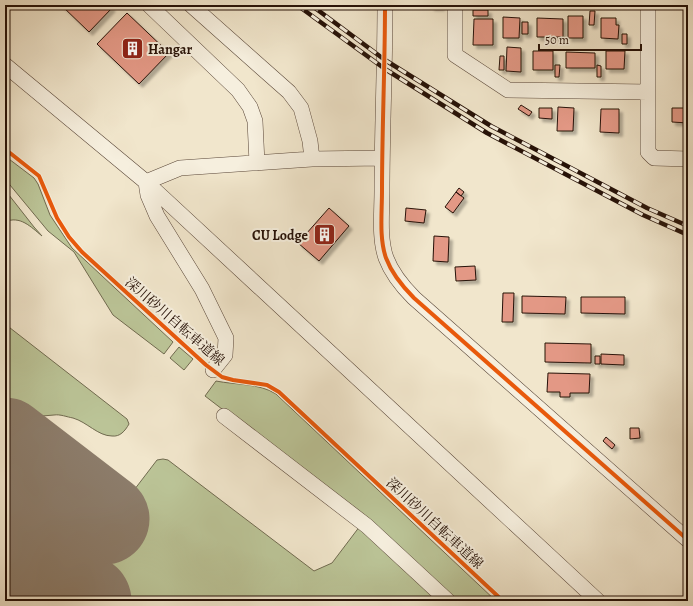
<svg xmlns="http://www.w3.org/2000/svg" width="693" height="606" font-family="Alegreya,'Noto Serif JP',serif">
	<style>
		.green { fill: #bbc497; stroke: #706a4f }
		.lines { fill: none; stroke-linecap: round; stroke-linejoin: round }
		.runway { stroke: #8c7c6a; stroke-width: 91 }
		.building { fill: #e39885; stroke: #261107; filter: url(#shadow) }
		.minor-casing { stroke: #594638; stroke-width: 16 }
		.minor { stroke: #f6efde; stroke-width: 15 }
		.rail-casing { stroke: #261107; stroke-width: 4.5 }
		.rail { stroke: #f6efde; stroke-width: 3; stroke-dasharray: 9; stroke-linecap: butt }
		.cycleway-casing { stroke: #f6efde; stroke-width: 6 }
		.cycleway { stroke: #e8590c; stroke-width: 4 }
		.labels { text-anchor: middle; stroke-width: 4; stroke-linejoin: round; paint-order: stroke }
		.poi-label { font-size: 14px; font-weight: bold; fill: #261107; stroke: #f6efde; text-anchor: start }
		.street-label { font-size: 14px; fill: #261107; stroke: #f6efde }
	</style>
	<defs>
		<filter id="shadow"><feDropShadow dx="3.5" dy="3.5" stdDeviation="1" flood-color="#0004"/></filter>
	</defs>
	<rect width="100%" height="100%" fill="#f1e6cc"/>
	<filter id="stains"><feTurbulence type="fractalNoise" baseFrequency=".005" numOctaves="4"/><feColorMatrix values="0 0 0 0 .2 0 0 0 0 .09 0 0 0 0 .02 0 0 0 .5 -.17"/></filter>
	<radialGradient id="worn" r=".72"><stop offset=".6" stop-color="#630" stop-opacity="0"/><stop offset="1" stop-color="#630" stop-opacity=".3"/></radialGradient>
	<!-- green -->
	<path class="green" d="M5,156L34,178L38,184L50,215L72,248L173,342L164,354L113,315L74,252L48,231L5,179Z
		M5,190L34,227L42,236C31,227 20,215 5,222Z
		M5,324L127,419L129,424C125,431 120,437 112,436C98,436 87,422 73,418C67,417 60,414 54,415C50,415 46,416 42,416C29,415 17,413 5,409Z
		M179,347L193,359L184,370L170,358Z
		M216,381C235,385 259,383 276,394L496,601H455L368,521L205,396Z
		M163,459L168,460L314,571L332,563L360,526L443,601H5V465L99,536L157,460Z"/>
	<g class="lines">
		<!-- runway -->
		<path class="runway" d="M5,443L104,519
			M5,539L86,601"/>
	</g>
	<!-- building -->
	<path class="building" d="M61,5H108L112,8L89,32Z
		M431,5H441V7H431Z
		M473,10H488V16H473Z
		M590,11H595L594,25H589Z
		M127,13L169,53L139,84L97,44Z
		M685,15H688V34H685Z
		M568,16H583V38H568Z
		M503,17L520,18L519,38H503Z
		M537,18L563,19V37H537Z
		M601,18H616V25H619L618,39L601,38Z
		M474,19H493V45H473Z
		M522,22H528V34H522Z
		M622,34H627V44H622Z
		M507,47L521,48V72L506,71Z
		M533,51H553V70H533Z
		M606,51H625L624,69H606Z
		M566,52L595,53V68H566Z
		M500,56H504V70H499Z
		M555,65H560L559,77H555Z
		M597,65L601,66V77H597Z
		M521,105L532,112L529,116L518,109Z
		M558,107L574,108L573,131H557Z
		M539,108H552V119L539,118Z
		M672,108H688V123L672,122Z
		M601,109H619V133L600,132Z
		M459,188L464,192L461,196L456,192Z
		M456,192L464,198L453,213L445,207Z
		M329,208L349,226L319,261L298,243Z
		M406,208L426,210L424,223L405,221Z
		M434,236L449,237L448,262L433,261Z
		M475,266L476,280L456,281L455,267Z
		M503,293H514L513,322H502Z
		M522,296L566,297L565,314L522,313Z
		M581,297H625V314L581,313Z
		M545,343L591,344V363L545,362Z
		M601,354L624,355V365L601,364Z
		M595,356H600V364H595Z
		M548,373L590,374L589,393H570V397H560V392H547Z
		M630,428H639L640,438L630,439Z
		M606,437L615,445L612,449L603,441Z"/>
	<g class="lines">
		<defs>
			<path id="minor" d="M149,5L238,90L250,107L255,121L257,163
				M191,5L289,92L301,108L310,141L312,159
				M385,5C385,67 382,129 382,191C382,213 379,238 386,258C392,274 402,286 414,298L688,540
				M455,5V55L508,90L648,92
				M648,5V152L654,158L688,159
				M5,65L146,182L598,601
				M146,182L180,168L312,159L382,158
				M146,182L148,195L157,216L202,289L226,338L225,355L213,370
				M224,416L367,526L448,601"/>
		</defs>
		<!-- minor casing -->
		<use href="#minor" class="minor-casing"/>
		<!-- minor -->
		<use href="#minor" class="minor"/>
		<defs>
			<path id="rail" d="M297,5L385,69L487,133L643,215L688,235
				M311,5L385,60L491,126L647,208L688,226"/>
		</defs>
		<!-- rail casing -->
		<use href="#rail" class="rail-casing"/>
		<!-- rail -->
		<use href="#rail" class="rail"/>
		<defs>
			<path id="cycleway" d="M385,5C385,67 382,129 382,191C382,213 379,238 386,258C392,274 402,286 414,298L688,540
				M5,149L39,176L57,218L69,237L82,252L206,365L222,377L233,380L267,385L279,392L503,601"/>
		</defs>
		<!-- cycleway casing -->
		<use href="#cycleway" class="cycleway-casing"/>
		<!-- cycleway -->
		<use href="#cycleway" class="cycleway"/>
	</g>
	<!-- icons -->
	<defs>
		<symbol id="building-square" viewBox="-11 -11 22 22"><rect x="-9" y="-9" width="18" height="18" rx="4" fill="#8f2418" stroke="#f6efde"/><path d="M-4-6H4V6H1V3H-1V6H-4ZM-2.5-4.3h1.7v1.8h-1.7ZM.8-4.3h1.7v1.8H.8ZM-2.5-1h1.7V.8h-1.7ZM.8-1h1.7V.8H.8Z" fill="#fff"/></symbol>
	</defs>
	<g fill-rule="evenodd">
		<use href="#building-square" x="120" y="36" width="25" height="25"/>
		<use href="#building-square" x="312" y="222" width="25" height="25"/>
	</g>
	<g class="labels">
		<!-- poi labels -->
		<g class="poi-label">
			<text x="148" y="54">Hangar</text>
			<text x="308" y="240" text-anchor="end">CU Lodge</text>
		</g>
		<!-- street labels -->
		<g class="street-label">
			<text transform="translate(175 321) rotate(41)" y="5">深川砂川自転車道線</text>
			<text transform="translate(435 523) rotate(43)" y="5">深川砂川自転車道線</text>
		</g>
	</g>
	<!-- margin -->
	<rect width="693" height="606" fill="none" stroke="#f1e6cc" stroke-width="20"/>
	<rect x="6" y="6" width="681" height="594" fill="none" stroke="#261107" stroke-width="2"/>
	<rect x="10" y="10" width="673" height="586" fill="none" stroke="#261107"/>
	<!-- scale -->
	<path d="M539 44v6h102v-6" fill="none" stroke="#261107" stroke-width="2"/>
	<text x="545" y="44" font-size="12" fill="#261107" stroke="#f6efde" stroke-width="3" paint-order="stroke">50 m</text>
	<rect width="100%" height="100%" filter="url(#stains)"/>
	<rect width="100%" height="100%" fill="url(#worn)"/>
</svg>
